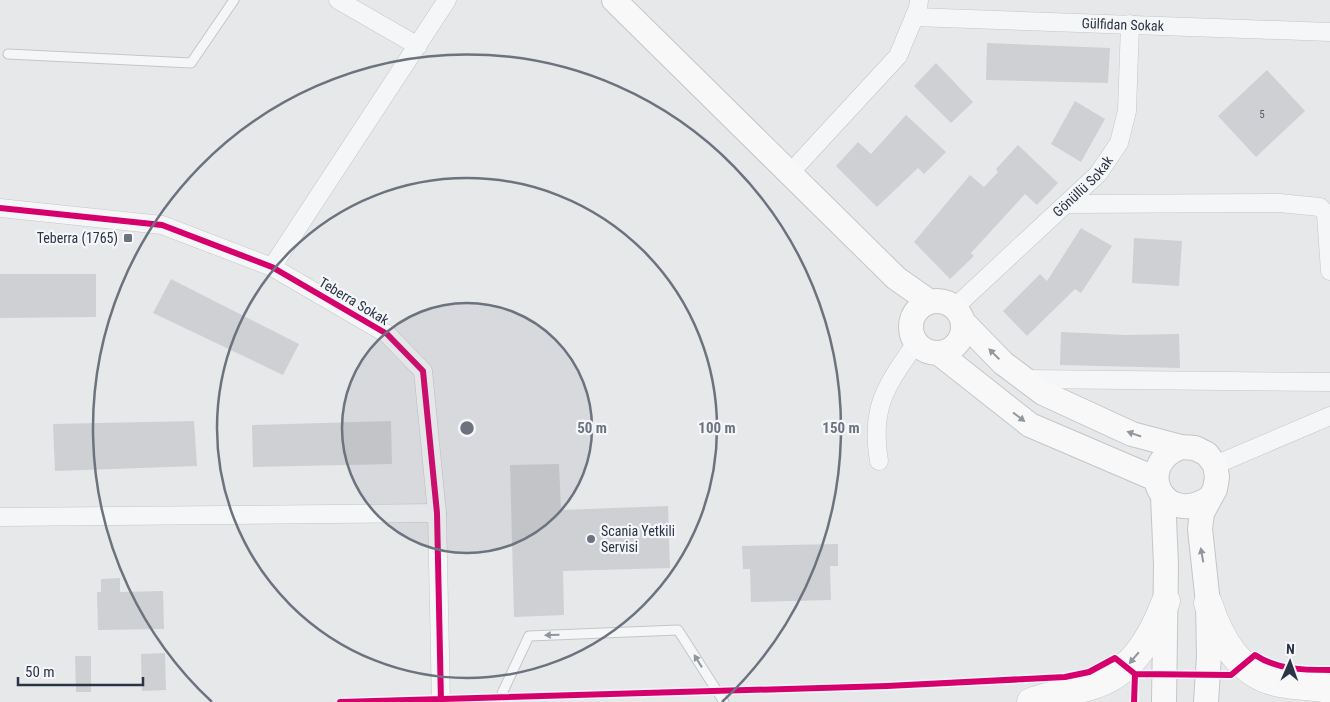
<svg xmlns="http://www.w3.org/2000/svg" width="1330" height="702" font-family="'Roboto Condensed',sans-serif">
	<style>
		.building { fill: #ced0d3 }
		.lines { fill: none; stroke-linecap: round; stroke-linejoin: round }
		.lane-casing { stroke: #c4c6c8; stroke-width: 11 }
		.street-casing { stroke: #c4c6c8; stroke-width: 19 }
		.secondary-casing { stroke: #c4c6c8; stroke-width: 26 }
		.primary-casing { stroke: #c2c5c8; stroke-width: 29 }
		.lane { stroke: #f5f6f7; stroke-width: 9 }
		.street { stroke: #f5f6f7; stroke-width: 18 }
		.secondary { stroke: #f8f8f8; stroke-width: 24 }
		.primary { stroke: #f8f8f8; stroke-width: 28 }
		.cycleway-casing { stroke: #f4f6f9; stroke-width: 9 }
		.cycleway { stroke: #d6006c; stroke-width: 6 }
		.oneway { fill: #92969e }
		.oneway2 { fill: #90959e }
		.ring { fill: none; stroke: #6c737f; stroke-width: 2.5 }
		.poi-dot { fill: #6c737f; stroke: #f4f6f9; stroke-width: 2 }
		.labels { text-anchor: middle; stroke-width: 4.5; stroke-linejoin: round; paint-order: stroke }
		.number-label { font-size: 11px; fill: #545c69 }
		.street-label { font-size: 14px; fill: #2b3445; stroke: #f4f6f9 }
		.poi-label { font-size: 14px; fill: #2b3445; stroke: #f4f6f9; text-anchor: end }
		.centre { fill: #6c737f; stroke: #f4f6f9; stroke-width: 2.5 }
		.ring-label { font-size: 15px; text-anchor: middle; font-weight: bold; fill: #6c737f; stroke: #f4f6f9; stroke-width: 4.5; stroke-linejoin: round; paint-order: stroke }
	</style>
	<rect width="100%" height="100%" fill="#e6e8ea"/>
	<!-- building -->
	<path class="building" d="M987,43L1110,48L1108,83L986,80Z
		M936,63L973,102L951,123L914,86Z
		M1267,70L1305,111L1256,157L1218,116Z
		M1075,101L1105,119L1081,162L1051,144Z
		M906,115L946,152L924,174L918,168L877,207L836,166L858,142L871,154Z
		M1018,145L1058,183L1037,205L1025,194L971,253L974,256L950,279L914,242L970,175L984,187L998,172L996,169Z
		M1081,228L1112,246L1081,293L1075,289L1027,336L1003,311L1040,274L1047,281Z
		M1134,238L1182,241L1179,286L1132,283Z
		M0,274H96V317L0,318Z
		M171,279L299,344L283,375L153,313Z
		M1061,332L1126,335L1179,334L1180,368L1060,365Z
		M194,421L197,466L55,471L53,424Z
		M391,421L392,464L253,467L252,425Z
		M559,464L561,510L668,506L670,568L563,571L564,615L514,617L510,465Z
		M838,544V566H830L831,600L751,602L750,569H743L742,546Z
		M120,578V592L163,591L164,629L98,630L97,592H101V579Z
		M165,653L166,690L142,691L141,654Z
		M75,656H91V692H76Z"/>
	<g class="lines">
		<defs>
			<path id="lane" d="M8,54L191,63L234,0
				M498,702L529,636L678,630L724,702"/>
			<g id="street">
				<path d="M338,0L418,46"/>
				<path id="s1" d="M914,17L1330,32"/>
				<path d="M790,173L898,56L918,8L919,0"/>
				<path d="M1066,204L1279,203L1320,207L1326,214L1330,271"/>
				<path d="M0,208L162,225L272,267L387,334L423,371L437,513L441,702"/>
				<path d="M272,267L447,0"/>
				<path id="s2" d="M955,307L1098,174L1119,143L1127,111L1130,24"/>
				<path d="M1025,379L1330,382"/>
				<path d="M879,461C870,407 886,386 916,343"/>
				<path d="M1215,465L1330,416"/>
				<path d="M0,517L437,513"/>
			</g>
			<path id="secondary" d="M614,0L896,278L930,302
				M911 327a26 26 0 1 1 52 0a26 26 0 1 1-52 0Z
				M964,323L1003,363L1043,393L1132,434L1181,447L1195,448L1207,454L1215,465L1217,477L1215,489L1202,513L1200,529L1208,603L1209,656L1206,702
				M940,354L1030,425L1156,479
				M1181,447C1133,465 1163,527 1208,499
				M1163,496L1166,565L1164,702"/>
			<path id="primary" d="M1208,603C1220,639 1239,675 1280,683C1296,686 1313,686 1330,689
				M1031,702C1050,695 1070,692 1090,686C1131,675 1152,638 1166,601"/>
		</defs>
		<!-- lane casing -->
		<use href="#lane" class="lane-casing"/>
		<!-- street casing -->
		<use href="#street" class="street-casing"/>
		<!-- secondary casing -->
		<use href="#secondary" class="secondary-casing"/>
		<!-- primary casing -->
		<use href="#primary" class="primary-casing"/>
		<!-- lane -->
		<use href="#lane" class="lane"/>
		<!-- street -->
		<use href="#street" class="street"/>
		<!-- secondary -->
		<use href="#secondary" class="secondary"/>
		<!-- primary -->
		<use href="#primary" class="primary"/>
		<defs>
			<path id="cycleway" d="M0,208L162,225L272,267L387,334L423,371L437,513L441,702
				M1135,674L1231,675L1255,655C1278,670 1303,670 1330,670
				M340,702L887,686L1065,677L1089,672L1115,658L1135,674L1134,702"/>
		</defs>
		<!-- cycleway casing -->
		<use href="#cycleway" class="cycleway-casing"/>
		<!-- cycleway -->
		<use href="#cycleway" class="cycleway"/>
	</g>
	<!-- one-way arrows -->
	<defs><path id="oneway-solid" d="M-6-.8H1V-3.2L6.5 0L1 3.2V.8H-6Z" transform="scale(1.25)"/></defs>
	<g class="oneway">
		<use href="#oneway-solid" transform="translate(994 354) rotate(-135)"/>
		<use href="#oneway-solid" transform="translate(1019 417) rotate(37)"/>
		<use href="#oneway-solid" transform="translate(1134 434) rotate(-161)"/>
		<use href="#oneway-solid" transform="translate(1202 555) rotate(-100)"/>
		<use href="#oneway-solid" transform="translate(1134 658) rotate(130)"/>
	</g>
	<g class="oneway2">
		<use href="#oneway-solid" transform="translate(552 635) rotate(178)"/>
		<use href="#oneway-solid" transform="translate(698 661) rotate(-122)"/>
	</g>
	<!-- distance rings -->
	<circle cx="467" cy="428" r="125" fill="#6c737f" fill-opacity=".12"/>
	<g class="ring">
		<circle cx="467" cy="428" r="125"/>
		<circle cx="467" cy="428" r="250"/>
		<path d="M212 702A374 374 0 1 1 722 702"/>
	</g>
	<!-- markers -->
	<g class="poi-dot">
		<rect x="123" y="233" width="10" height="10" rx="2.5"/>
		<circle cx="591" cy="539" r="5"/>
	</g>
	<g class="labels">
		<!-- number labels -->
		<g class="number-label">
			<text x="1262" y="118">5</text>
		</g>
		<!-- street labels -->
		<g class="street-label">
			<text dy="5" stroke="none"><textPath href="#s1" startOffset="209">Gülfidan Sokak</textPath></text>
			<text dy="5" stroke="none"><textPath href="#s2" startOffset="176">Gönüllü Sokak</textPath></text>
			<text transform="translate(354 301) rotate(31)" y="5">Teberra Sokak</text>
		</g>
		<!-- poi labels -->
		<g class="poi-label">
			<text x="118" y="243">Teberra (1765)</text>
			<text x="601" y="536" text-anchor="start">Scania Yetkili<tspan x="601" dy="16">Servisi</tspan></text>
		</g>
	</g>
	<circle cx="467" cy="428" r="8" class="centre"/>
	<g class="ring-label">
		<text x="592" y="433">50 m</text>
		<text x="717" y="433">100 m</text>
		<text x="841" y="433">150 m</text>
	</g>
	<!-- north arrow -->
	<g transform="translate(1290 662) rotate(2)" stroke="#f4f6f9" stroke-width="4" paint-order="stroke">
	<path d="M0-4L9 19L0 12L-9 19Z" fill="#2b3445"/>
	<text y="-8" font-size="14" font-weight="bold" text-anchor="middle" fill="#2b3445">N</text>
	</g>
	<!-- scale -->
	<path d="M18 677v8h125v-8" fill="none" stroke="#2b3445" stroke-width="2.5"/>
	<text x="25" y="677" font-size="15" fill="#2b3445" stroke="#f4f6f9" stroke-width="4" paint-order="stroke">50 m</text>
</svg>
